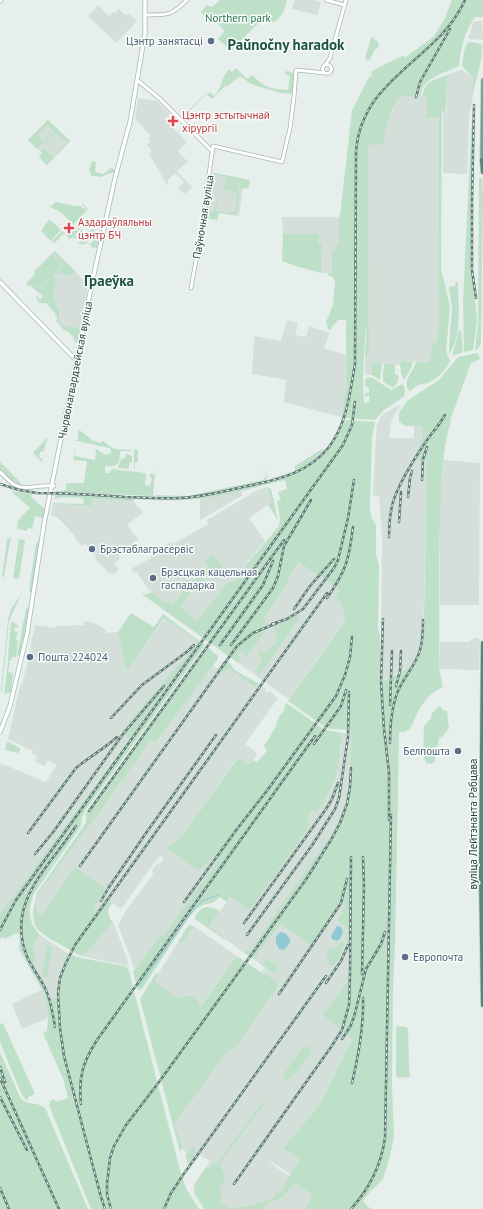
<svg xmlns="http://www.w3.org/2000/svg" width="483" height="1209" font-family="'PT Sans',sans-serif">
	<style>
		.built { fill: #d4dfda }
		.green { fill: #bfe0c8 }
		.water { fill: #8ec9d4 }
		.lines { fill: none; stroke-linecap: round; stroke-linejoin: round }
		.stream { stroke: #8ec9d4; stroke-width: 1 }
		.tertiary-casing { stroke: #a8b8b2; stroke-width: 4.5 }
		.secondary-casing { stroke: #a4bbb3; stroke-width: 5 }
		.primary-casing { stroke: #c2cac8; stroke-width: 5 }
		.trunk-casing { stroke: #c2cac8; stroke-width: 5.5 }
		.tertiary { stroke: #fff; stroke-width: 3 }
		.secondary { stroke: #fff; stroke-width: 3.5 }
		.primary { stroke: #6aa596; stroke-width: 3.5 }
		.trunk { stroke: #4c8a7c; stroke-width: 4 }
		.rail-casing { stroke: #5f7d75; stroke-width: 2.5 }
		.rail { stroke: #f7fbf9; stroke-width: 1; stroke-dasharray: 3; stroke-linecap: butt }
		.service-dot { fill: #5c6f8a; stroke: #f7fbf9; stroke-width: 1.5 }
		.health-dot { fill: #e0444e; stroke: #f7fbf9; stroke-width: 1.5 }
		.labels { text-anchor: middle; stroke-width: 3; stroke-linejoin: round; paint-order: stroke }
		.park-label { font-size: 11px; fill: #2d7a4b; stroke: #f7fbf9 }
		.service-label { font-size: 11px; fill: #4e5e75; stroke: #f7fbf9; text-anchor: start }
		.health-label { font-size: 11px; fill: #be3a42; stroke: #f7fbf9; text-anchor: start }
		.street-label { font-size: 11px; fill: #24423a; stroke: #f7fbf9 }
		.district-label { font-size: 15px; font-weight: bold; fill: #1f5548; stroke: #f7fbf9 }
	</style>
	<rect width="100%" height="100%" fill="#e6efeb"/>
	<!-- built -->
	<path class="built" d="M295,0H313L321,2L317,15L292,9Z
		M98,5L109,16L113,12L115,13L119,9L125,15L129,14L137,21L116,43L88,16Z
		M475,21H482L483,40L468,39L473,23Z
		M462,69L468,75L473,76L472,95L473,96L469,118L467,174L443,173V113L447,112V75Z
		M400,95L427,97V117H439L438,341L433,343L429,362L402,361L401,365L372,363V375H365V356H369L368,144H384V134L388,120Z
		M138,98L157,101L170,114L164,119L187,142L178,152L188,162L177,171L192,187L185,194L178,188L184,182L175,173L168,180V184L167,185L149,154L152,151L147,145L150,142L148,139L151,136L135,119Z
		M48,120L70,141L47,165L39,157L42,153L28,140Z
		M212,173L250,180L248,189L243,188L239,216L219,213L217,220L206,218Z
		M282,217H339V246H335V252H332V273H321L322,244H318V234H283Z
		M55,251L88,285L77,343L73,339L75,338L73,336L66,330L65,331L56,321L57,319V316H54L56,314L50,307L46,303H39L43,296L30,285L28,286L26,284L35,274L34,272Z
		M287,320L298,323L295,335L306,337L309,326L330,333L324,348L346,355L345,403L341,417L284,402L286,380L252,374L254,336L281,341Z
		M399,405L400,406L394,415L391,423L389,438H414V426H422L423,438L414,460H427L423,641L420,652L414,663L381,682L382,535L379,496L373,495L376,438L377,425L381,417L384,414Z
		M444,460L480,463L479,605H440L439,511Z
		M267,487L272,502L249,518L265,541L230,584L228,582L197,621L180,606L212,569L204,562L208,566L172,604L162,600L160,597L159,598L148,589L137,572L134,573L131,569L151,558L152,554L171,542L174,544L208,524L207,520L256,491Z
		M241,490L243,495L200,520V498Z
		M91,499L133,501L143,512L127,525L138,539L118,556L120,558L114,564L119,570L113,574L109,573L96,560L95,556L88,550L89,548L85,544L82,546L75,539L76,538L68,528L57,517L51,515L53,504L91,506Z
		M300,562L344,593L345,620L289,699L238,663L242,658L238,655L241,651L247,655L264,624V618L285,587L292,572Z
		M165,618L198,642L121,733L129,738L0,914V763L46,782L57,765L48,760L45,766L35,762L37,756L32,754L33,751L8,739L20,686L22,685L29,657L28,655H29L30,653L29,651H30L31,648L30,647L35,625L55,628L58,626L84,625V621L94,623L105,629L107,633L118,632L126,672Z
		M474,638H478L480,640L479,670L439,669L440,642H469Z
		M213,665L224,673L228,668L256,688L259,684L266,689L265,691L268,693L269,691L278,698L245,744L256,752L255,753L257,754L250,766L237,758L180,838L166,848L215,856L219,859L163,937L161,936L135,970L118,925L127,909L152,876L153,874L152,870L158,863L160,864L164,858L160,855L121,909L107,899L98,912L93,910L42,915L37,912L36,897L102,809L151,740L155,743Z
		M351,730L350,766L346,802L334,830L250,950L243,952L209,927L230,897L247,909L312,810L315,812L327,798L333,785L336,770L341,749L342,733H348Z
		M339,903L345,904L344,909L337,921L348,928L346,948L349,949L348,981L324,1015L352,1039L320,1104L283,1148L300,1160L293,1171L290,1174L272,1162L270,1163L289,1176L282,1190L275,1194L273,1198L248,1206L230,1208L194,1190L195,1182L210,1161L200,1155L187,1172L188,1166L185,1155L186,1152L182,1149L183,1147L182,1146L173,1124L246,1026L230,1015L265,968L255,960L260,950L281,923L325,925Z
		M113,921L125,953L129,966L81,956Z
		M194,926L237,956L198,1009L177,998L153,982L178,942L182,944Z
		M40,935L67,953L60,976L56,999L51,998L34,965L35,954L33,950L34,944Z
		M42,990L45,995L48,1018L22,1029L12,1004Z
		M295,1184L312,1194L306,1209H267L264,1208L266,1204L283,1197Z"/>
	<!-- green -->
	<path class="green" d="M220,0H287L283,13L276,21L273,22L268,17H265L232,49L230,50L218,39L224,32V30L217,23H212L201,12L207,5L212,7Z
		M452,0H483V17H475C465,31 460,50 459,66C443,74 423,77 420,97L400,96C391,110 384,127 384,144L368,145L369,356H365L367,325L365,338L363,380L364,403L369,402V396H365V393H369V388L365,386V380L367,377L373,378L391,390L402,384C406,387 406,395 402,398L384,410L375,420L343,418L341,417C349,386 345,352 346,320H338L330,330L328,329L326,322L333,305L335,282L333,277L328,275V273H332V252H335V246L339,245V217L340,215L352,111L369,77L372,75L371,72L381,66L402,56H404V58L407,56L433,37L444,20Z
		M373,37L374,39L378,42L379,46L374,51L370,60L367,61L365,58L371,38Z
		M471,42L482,44C483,61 476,78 473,95H472L473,76L470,75L462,66L464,52L467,43Z
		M236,68L247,79L252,75C266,89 270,88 288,90L290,76L286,75L285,73L286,71L292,72L294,75L293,94L280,93L251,84L240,76L228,86L226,85L212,99L206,94L182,119V117L205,94L211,93L214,96C222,89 221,77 229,69L232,72Z
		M447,75L446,111L442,112L441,271L442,272L450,307L446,351L450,361C445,371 438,378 428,383C422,383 412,387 410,392C401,383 413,372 416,362H429L433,343L438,341V332L439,117L427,118V97H422C426,79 433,81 447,75Z
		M473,116L471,190V262L477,320L473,350L464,352L463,302L471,132Z
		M48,120L70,141L58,154L57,153L67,143L62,138L59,141L58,140L60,137L56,133L52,137L48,134L49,133L51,135L54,132L47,125L37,135L44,142L47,139L45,136L46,135L49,140L45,144L43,142L37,149L28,140Z
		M43,148L54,158L47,165L39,157L42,153L40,151Z
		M92,161L96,162L95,170L96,172L103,174L111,168L114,169V172L100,177L90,175L91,172L89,171Z
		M215,173L250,180L248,189L245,187L243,189H241C235,177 224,176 212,174Z
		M211,175L213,176L208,210L214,211L216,202H218L216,211L234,213L235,208H236L237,192L223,190L227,177C245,186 239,198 236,215L239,216L219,213L217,220L205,218L207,201L208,202L209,199L211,178L207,201Z
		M479,178H482L483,198L481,343L478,349L475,350L478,325Z
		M56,202L76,206H80L86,210V209L82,205V203L88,209L74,224L86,234L92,229L96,230L86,240L88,243H92L95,233H99L97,248L91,247V244L86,243L83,245L78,243L82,239L81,237L83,234L63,214L49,206L50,205L52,206L54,203Z
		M49,219L61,230L51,241L41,231Z
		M76,229L80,233L79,235L77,233L75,236L77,238L75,239L73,237L70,239L64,233L54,244L52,241L62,231L68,235Z
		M283,234H318V244H322L321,273L296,266L282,261Z
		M55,251L75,271L71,275L58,273C60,267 66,265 61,258L55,257L57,255V254L52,259C56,257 60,257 62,262C62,269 43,287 36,288H41L53,276L56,278L53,299L59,309C58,327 58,325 77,328L79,327L82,317L77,343L73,339L75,338L66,330L65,331L56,321L57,319V316H54L56,314L46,303H39L36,297L37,295L40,300L43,296L30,285L28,286L26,284L35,274L34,272Z
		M456,282H458C458,304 463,335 449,354V349L452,309L449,287L455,286Z
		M461,330L463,352L452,356L459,331Z
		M478,353L480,359L471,363L450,421L451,422C444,441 443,463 442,483C437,544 440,607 439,669L443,687C423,696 419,711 410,729L404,732H399L395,947L393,988L392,1085L394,1137L390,1156L383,1179L366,1196L363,1202L371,1209H306L312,1194L295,1184L283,1197L266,1204L264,1208L267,1209H204L194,1193L195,1184L206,1168L217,1163L265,1099V1102L221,1162V1167C231,1183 220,1180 220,1191C221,1195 222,1198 220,1203L230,1208L248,1206L273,1198L275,1194L282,1190L286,1181L300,1160L283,1148L320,1104L352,1039L323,1015L348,981L349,949L346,948L348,928L337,921L344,909L345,904L339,903L312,946L281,924L260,950L255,960L243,952L250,950L334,830L346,802L350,766L351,730L331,729L325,727L288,701L345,621L344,608L341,605L343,603L335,598L340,590L299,562L292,572L285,587L264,618L267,620L264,624L267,629L247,656L241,651L238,655L242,658L238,663L143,595V593L146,595L151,592L157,595L158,598L160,597L162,600L172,604L208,566L204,562L212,555L223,565L217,573L212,569L180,606L197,621L228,582L231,583L279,526L280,518L277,501L281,500L278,492L287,489L285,480C256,487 228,495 198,499C177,501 155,500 134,499L133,501L92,499L91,506L53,504L54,503L84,504L83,498L61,497L55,499V494C96,496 141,501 182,498C203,497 224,492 245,487C290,478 327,469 344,420L375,422L372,437L370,507L371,517L376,525V554L379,565L378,628L380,636V683C391,677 403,671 413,664C424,655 423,632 423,620L424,619L427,460H413L423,438L422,426H406L402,424L399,421V413L407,401L439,380L458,357Z
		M401,361L413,362L411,368L404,380L401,374L400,364H401Z
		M372,363H382L380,380L372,375Z
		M384,364H395V374L398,375C399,380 397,384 394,387L389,386L383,381V373Z
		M78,429L92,440L100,443L103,441L114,449L138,450V462H135V469L155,471L157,470L156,471L134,469V450H131V451H120C120,463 118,468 105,466V473H109L112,469L145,473L146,475L145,485L150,486L152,478L150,477V474H155L153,496L56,492V491H63L66,489V483H84L87,461L73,460L76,446L75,456L95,460L96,449L106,455L111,453V450L109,448L73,440H78Z
		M46,439H48L46,442L44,451L40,452L39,457L43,459L42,462L33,453Z
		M322,449L324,450C309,466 290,477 269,479L293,472L295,470V466Z
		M126,454L132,456V463H129V469L118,468V466L121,459L125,458Z
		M0,462L20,482L21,485L13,481L0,470Z
		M262,466L268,478L267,479L266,477V481L264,482C242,487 175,504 156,496V495L187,496L263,480L266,476Z
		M267,487L271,489L278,520L268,505L272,502Z
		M11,491L32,494L31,497L46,510L43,518L35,516L32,529L28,528L27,531L17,529L18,520L30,508Z
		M12,538L10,541L4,577H2L7,539Z
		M19,539L25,540L19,579L13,578Z
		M39,541L40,542L32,592H30L29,590L36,543Z
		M22,593L9,621L2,691L0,692V691H1L8,619L11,609Z
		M27,607L29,608L27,627L21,656L17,655L26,609Z
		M131,613L154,627L163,614L205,645L85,811L82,817L81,826L35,892C27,907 28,923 40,935L34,944L33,949L35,954L34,965L51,998L56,999L60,976L67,953L81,958L125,966L128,968L181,1174L187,1190L199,1209H91L49,1105L50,1101L54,1099L56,1102L68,1098L64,1081L43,1033L47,1031L48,1018L45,995L19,949L20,934L16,933L5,939L2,937L0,939V914L129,739L121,732L198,642L164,618L126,672L118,632Z
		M296,615H299L298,620L261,673L257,674L256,671L262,661L258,653L260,651L267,652C271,646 274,647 277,641L274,627Z
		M11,622H15V624L18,625L17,628L15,627L14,631L18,632L16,639L18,641L16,657H12L11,661H8V656Z
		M206,646L218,656V659L155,743L151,740L102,809L36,897L37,912L42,915L75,867L106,889L93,910L98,912L107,899L112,903L108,910L110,920L113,921L92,947L86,951L81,956L47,937L37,929L34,922L33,911L37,893L83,827L86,822V813Z
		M226,660C231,663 232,667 235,670C243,676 251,678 259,684L256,688L228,668L224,673L218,669L223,661Z
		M8,662H10L8,672L13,673L11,692L4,694Z
		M286,703L325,730L342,733C340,754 338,778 327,797C324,803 320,808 316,813L312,810L308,817L309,826L296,846L251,908L247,909L230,897L227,902L219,897C214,905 209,902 201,906C196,908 193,913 189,917L142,989L138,990L133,972L161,935L163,936L219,859L215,856L198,871L166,848L180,838L238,758L250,765L253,760L257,762L267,751L264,746L275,728L279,717L284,710Z
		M440,706L443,710L447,711L449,728L443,736L439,738L438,745L435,748V761L432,764L426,763L423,755L424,726L431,718L432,713Z
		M7,741L20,748L19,753L5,750Z
		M206,907L214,908L220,911L209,927L224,938L225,940L195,919C195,913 201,909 206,907Z
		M190,925L194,926L182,944L178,942L187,927Z
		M340,942H343L344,943C343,952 339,960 333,966L329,965L326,961L329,948L337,947Z
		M50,945L52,949L47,977L45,978L43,976L42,973L47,948Z
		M237,956L262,973L261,975L265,974L276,981L278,986L237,1045L227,1052L174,1124L182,1146L183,1147L180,1152L140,999L156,973L159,974L154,982L179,999C185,995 190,995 197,998L200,1007Z
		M267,960L276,963L278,968L276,972H271L263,965L264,961Z
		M3,1023L35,1094L28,1097L29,1101L25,1099L21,1093L2,1047L0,1041V1024Z
		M397,1026L406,1027L408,1029L409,1065L410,1077L398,1078L396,1075V1028Z
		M306,1046L311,1049L310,1054L292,1077L288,1080H285L283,1078V1075L302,1048Z
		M0,1052L21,1099C29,1106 41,1101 46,1110L88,1209H0Z
		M192,1146L197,1151L190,1163H188L186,1155Z"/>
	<!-- water -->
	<path class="water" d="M337,926L341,927L343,932L340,939L337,941L332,939L331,936Z
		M280,932L285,933L290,939V943L284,950L279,949L276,943V937Z"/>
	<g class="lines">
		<!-- stream -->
		<path class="stream" d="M139,986L192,912L202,901L218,895"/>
		<defs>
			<path id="tertiary" d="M326,0L344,5
				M145,15C168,15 171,16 187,0
				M322.5 69a4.5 4.5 0 1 1 9 0a4.5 4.5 0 1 1-9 0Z
				M325,65L330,58L346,0
				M137,80L160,99L213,152
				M191,288L199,244L213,146L282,162L290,128L294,97L296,70L325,73
				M0,472C5,476 9,482 15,485C26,491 41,484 54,486"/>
			<path id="secondary" d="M0,1L1,0
				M0,282L77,361
				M0,732L10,706L27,634L44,524L92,283L115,178L130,122L145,33V0"/>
			<path id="primary" d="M482,160L483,80"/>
			<path id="trunk" d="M482,160L483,172
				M483,643L481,874L483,1005"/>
		</defs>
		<!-- tertiary casing -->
		<use href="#tertiary" class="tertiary-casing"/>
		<!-- secondary casing -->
		<use href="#secondary" class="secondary-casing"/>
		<!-- primary casing -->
		<use href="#primary" class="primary-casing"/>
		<!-- trunk casing -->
		<use href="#trunk" class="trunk-casing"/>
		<!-- tertiary -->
		<use href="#tertiary" class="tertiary"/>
		<!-- secondary -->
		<use href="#secondary" class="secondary"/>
		<!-- primary -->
		<use href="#primary" class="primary"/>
		<!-- trunk -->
		<use href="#trunk" class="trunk"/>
		<defs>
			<path id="rail" d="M416,97L420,82L450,29
				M474,105L472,201V270L476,298
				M436,429L445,415
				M422,480L423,459L427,447
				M0,484L19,490L37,493C67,493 96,495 125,497C143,497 162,499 180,498C204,497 228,490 252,485C281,479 309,472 329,447C347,423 350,393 355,364L356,152C361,77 438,61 465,0
				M408,497L410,478L412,471
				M399,522L401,492
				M389,537C389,525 390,513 393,502C400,479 424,443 439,424
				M327,598C346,571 349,560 353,527
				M294,609L310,586L334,559
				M383,619L381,682L384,729L389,772V820
				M272,624L287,619L303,609L334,568L338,560L348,518L354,480
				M220,645L263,585L273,561
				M231,645L273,588L278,576L284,546L311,500
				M396,686L400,671L401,651
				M390,705L392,651
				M111,718L142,685L188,651L194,645
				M390,743C390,725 391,708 398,691C404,677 416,665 420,650C423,640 423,630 423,620
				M314,744L341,706L346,690
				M89,811L284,540
				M28,833L76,768C89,757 104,749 117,737
				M35,854L54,831L123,734L164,686
				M80,866L237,646L253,633L277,623
				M101,901L109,887L146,833L216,735
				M184,902L237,829L266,792L336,696L345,675L350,657L352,637
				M244,923L326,809L332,799L338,783
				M0,930L16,900L44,861L343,445L352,425L355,402
				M247,935L313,844L335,809L339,798L348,737L349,692
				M362,974L364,886L363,857
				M326,983L341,961L348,945
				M279,994L335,912L341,903L347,879
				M55,1027C53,1014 51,1000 45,988C40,978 33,969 28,959C4,903 48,869 76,826
				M342,1039L350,1027L354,1017L366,969L381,944L385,932
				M0,1067L5,1082
				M0,1078L59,1209
				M352,1083C359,1054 364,1027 363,998
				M0,1097L27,1150
				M81,1104C78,1077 83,1062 97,1040L315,736
				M234,1184L331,1047L342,1030L349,1005L350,976L351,857
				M0,1188L9,1209
				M105,1209L101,1197L64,1056L60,1028L58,993L60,978L65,965L75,945L327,593
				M111,1209L107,1194V1184L110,1158L114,1146L126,1125L159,1082L305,881L331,840L340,823L347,804L350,787L351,768
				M164,1209L171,1193L183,1175L326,976
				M351,1209C370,1188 381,1166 385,1138L391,815"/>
		</defs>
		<!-- rail casing -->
		<use href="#rail" class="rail-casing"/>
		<!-- rail -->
		<use href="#rail" class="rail"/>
	</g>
	<!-- markers -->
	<g class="service-dot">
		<circle cx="211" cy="41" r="4"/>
		<circle cx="92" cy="549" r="4"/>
		<circle cx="153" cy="578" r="4"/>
		<circle cx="30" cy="657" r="4"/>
		<circle cx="458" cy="751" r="4"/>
		<circle cx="405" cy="957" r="4"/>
	</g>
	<g class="health-dot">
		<path d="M171 115h4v4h4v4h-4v4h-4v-4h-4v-4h4z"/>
		<path d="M67 222h4v4h4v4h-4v4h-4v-4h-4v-4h4z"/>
	</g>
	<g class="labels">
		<!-- park labels -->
		<g class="park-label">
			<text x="238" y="22">Northern park</text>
		</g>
		<!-- service labels -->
		<g class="service-label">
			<text x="203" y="45" text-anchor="end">Цэнтр занятасці</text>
			<text x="100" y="553">Брэстаблаграсервіс</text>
			<text x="161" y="576">Брэсцкая кацельная<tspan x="161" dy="13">гаспадарка</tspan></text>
			<text x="38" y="661">Пошта 224024</text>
			<text x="450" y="755" text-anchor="end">Белпошта</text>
			<text x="413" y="961">Европочта</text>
		</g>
		<!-- health labels -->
		<g class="health-label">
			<text x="182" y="119">Цэнтр эстытычнай<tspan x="182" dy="13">хірургіі</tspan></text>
			<text x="78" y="226">Аздараўляльны<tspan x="78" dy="13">цэнтр БЧ</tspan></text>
		</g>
		<!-- street labels -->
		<g class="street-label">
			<text transform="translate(203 217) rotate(-81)" y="4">Паўночная вуліца</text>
			<text transform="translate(75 370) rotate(-79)" y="4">Чырвонагвардзейская вуліца</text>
			<text transform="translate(473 824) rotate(-90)" y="4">вуліца Лейтэнанта Рабцава</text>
		</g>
		<!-- district labels -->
		<g class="district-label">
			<text x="286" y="50">Paŭnočny haradok</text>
			<text x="109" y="286">Граеўка</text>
		</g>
	</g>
</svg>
